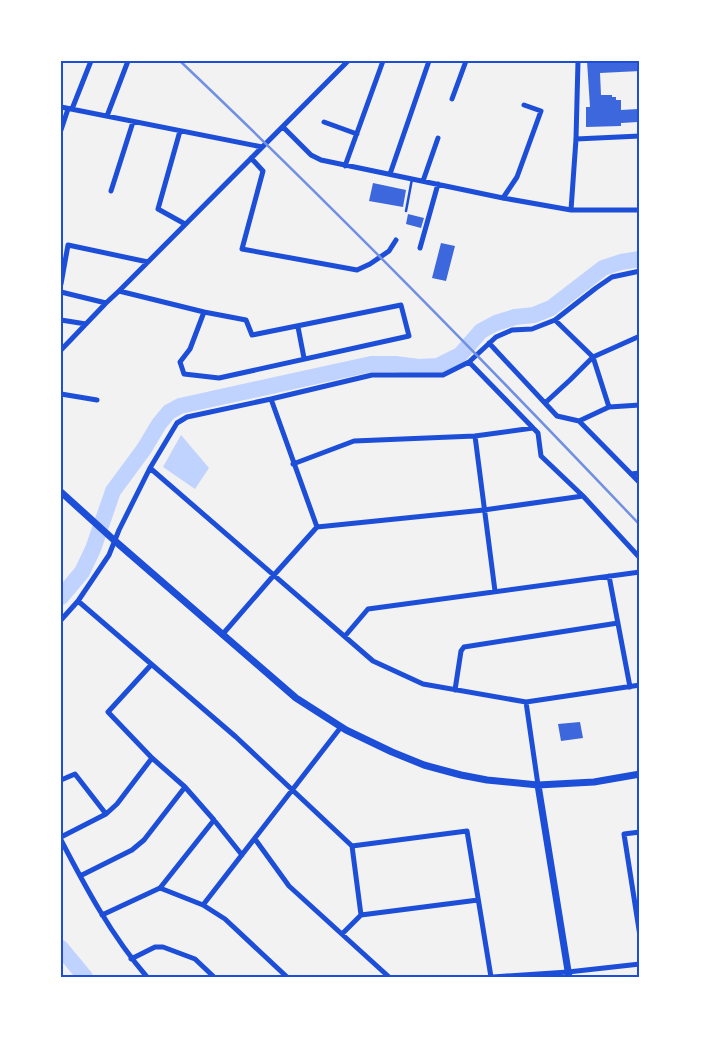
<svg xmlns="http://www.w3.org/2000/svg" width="701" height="1038" font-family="Bitter,serif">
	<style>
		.water { fill: #bfd3fe }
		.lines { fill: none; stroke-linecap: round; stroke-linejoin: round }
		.river { stroke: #bfd3fe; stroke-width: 16 }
		.building { fill: #3d67dc }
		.service { stroke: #1d4ed8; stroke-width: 2.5 }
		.minor { stroke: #1d4ed8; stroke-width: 5 }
		.tertiary { stroke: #1d4ed8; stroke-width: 7 }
		.rail { stroke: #7290e2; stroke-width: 2.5 }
		.neatline { fill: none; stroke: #1d4ed8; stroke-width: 2 }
	</style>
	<rect width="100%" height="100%" fill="#f2f2f2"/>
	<!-- water -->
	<path class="water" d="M181,435L209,468L195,489L163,467Z"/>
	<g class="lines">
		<!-- river -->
		<path class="river" d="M61,597L82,572L93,549L113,491L144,449L159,424L169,412L180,406L371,364H395L419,367L438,366L460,355L481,331L496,323L515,317L534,315L551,308L603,268L621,262L640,259
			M61,948L85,977"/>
	</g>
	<!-- building -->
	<path class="building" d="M587,61H640V71L600,73L601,95H612V97H616V100H621V110L638,109V122L621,123V126L586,127V107H590Z
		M373,183L406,190L403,207L369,201Z
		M408,214L424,218L421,228L406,224Z
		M441,243L455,246L446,281L432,278Z
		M580,722L583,738L561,741L558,724Z"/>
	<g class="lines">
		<!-- service -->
		<path class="service" d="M406,211L412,179"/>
		<!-- minor -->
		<path class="minor" d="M452,99L466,61
			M61,107L262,147
			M72,109L91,61
			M107,116L128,61
			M324,122L357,134
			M283,127L311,155L321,160L503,198L571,210H640
			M61,130L68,109
			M180,131L158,209L185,224
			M576,139L640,136
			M251,158L263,171L242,249L357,270L370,264L389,251L396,240
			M345,166L383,61
			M390,174L429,61
			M423,181L438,138
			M111,191L133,122
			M503,198L517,177L541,111L524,105
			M571,210L576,139L578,61
			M420,248L438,184
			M61,284L68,245L148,262
			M119,291L204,312L246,320L252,335L401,305L409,336L219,378L184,374L180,362L190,349L204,312
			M61,292L106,303
			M61,320L86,324
			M555,320L593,357L609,407
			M298,327L304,358
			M489,343L557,416L579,421
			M61,350L106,303L119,291L348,61
			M469,362L538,433L541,456L583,496L640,558
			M61,394L97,400
			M271,399L317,527
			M545,403L570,380L593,357L640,336
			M640,405L609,407L579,421L640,483
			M475,436L533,428
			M293,464L354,441L475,436L495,591
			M150,468L373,661L423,684L526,702L640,685
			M631,474L640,473
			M609,576L630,687
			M78,601L236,737L352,846L467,831L491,977
			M61,620L78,601L109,555L119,530L150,468L177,423L187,417L271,399L372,375H443L469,362L496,337L512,330L532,329L555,320L596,288L612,277L640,271
			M222,635L274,575L317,527L484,510L583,496
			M345,636L368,609L640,572
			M151,665L108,712L152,758L185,787L214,820L242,855
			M455,690L461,651L464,647L618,623
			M526,702L538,785
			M61,780L75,774L106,814
			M640,832L624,834L640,936
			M61,837L106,814L117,804L152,758
			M255,839L289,886L389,977
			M61,840C86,888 111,935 147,977
			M352,846L361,915
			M80,876L132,850L144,840L185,787
			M160,888L203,905L225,919L287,977
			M203,905L341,727
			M102,915L160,888L214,820
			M342,934L361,915L478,900
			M131,959L155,947H163L195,959L214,977
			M493,977L568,972L640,964"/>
		<!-- tertiary -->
		<path class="tertiary" d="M61,492L115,541L296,698L346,730L392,752L424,765L461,775L487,780L538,785L594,782L640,774
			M538,785L569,977"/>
		<!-- rail -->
		<path class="rail" d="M180,61C338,211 490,367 640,525"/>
	</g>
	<!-- border -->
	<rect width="701" height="1038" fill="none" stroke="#ffffff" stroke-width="125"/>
	<rect x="62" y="62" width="576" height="914" class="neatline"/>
</svg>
